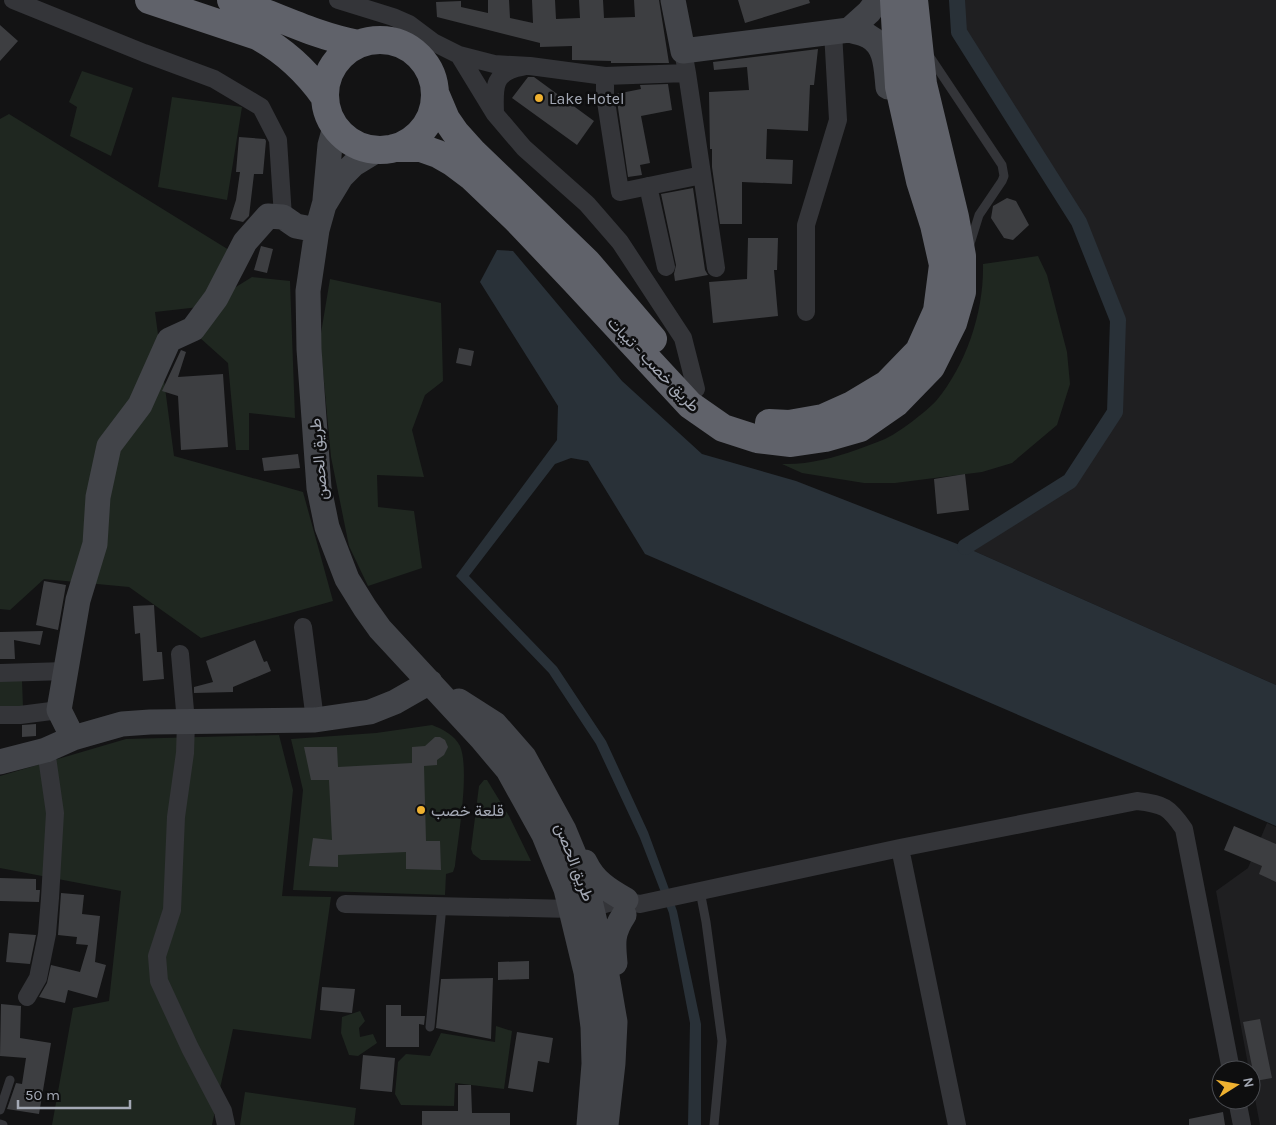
<svg xmlns="http://www.w3.org/2000/svg" width="1276" height="1125" font-family="Karla,Vazirmatn,sans-serif">
	<style>
		.built { fill: #1f1f21 }
		.green { fill: #1f2720 }
		.water { fill: #293138 }
		.lines { fill: none; stroke-linecap: round; stroke-linejoin: round }
		.canal { stroke: #293138; stroke-width: 16 }
		.building { fill: #3d3e41 }
		.lane { stroke: #343539; stroke-width: 9 }
		.street { stroke: #343539; stroke-width: 18 }
		.secondary { stroke: #424449; stroke-width: 25 }
		.highway { stroke: #60626a; stroke-width: 28 }
		.poi-dot { fill: #efb130; stroke: #0e0e0f; stroke-width: 2 }
		.labels { text-anchor: middle; stroke-width: 5; stroke-linejoin: round; paint-order: stroke }
		.poi-label { font-size: 16px; fill: #a4a9b5; stroke: #0e0e0f; text-anchor: start }
		.street-label { font-size: 16px; fill: #a4a9b5; stroke: #0e0e0f }
	</style>
	<rect width="100%" height="100%" fill="#131314"/>
	<!-- built -->
	<path class="built" d="M957,0H1276V685L965,547L1070,481L1115,412L1118,320L1079,222L959,32Z
		M1267,823L1276,827V1125H1260L1251,1078V1070H1249L1216,891L1248,868Z"/>
	<!-- green -->
	<path class="green" d="M82,71L133,88L111,156L70,136L77,107L69,102Z
		M172,97L242,107L227,200L158,187Z
		M9,114L229,250L208,306L155,312L174,456L303,492L333,601L201,638L129,587L44,579L10,610L0,609V119Z
		M1038,256L1047,275L1067,352L1070,384L1057,425L1012,463L982,472L895,483H864L802,473L782,464C807,465 834,458 856,450C866,446 876,443 885,439C897,434 927,411 936,401C967,364 984,311 983,264Z
		M252,277L290,281L295,418L249,413V450H236L228,363L199,337L223,295Z
		M330,279L441,303L443,381L425,395L412,430L424,477L377,475L378,507L414,511L422,568L368,586L349,546L331,457L320,339Z
		M0,681H22L23,707L0,708Z
		M432,725C443,729 455,736 460,746C470,770 458,838 455,866L453,872L446,874L445,895L293,890L303,790L291,739L376,733Z
		M279,735L293,790L282,896L331,897L311,1039L233,1029L212,1125H52L73,1008L109,1001L121,891L0,868V776L126,739Z
		M484,780H487L509,816L531,861L481,860L473,854L471,849L479,786Z
		M360,1011L365,1021L359,1028L360,1037L373,1034L377,1043L358,1056L349,1055L341,1033L342,1017Z
		M496,1026L512,1031L504,1089L455,1083L454,1106L401,1105L395,1094L398,1062L406,1054L430,1056L441,1033L495,1042Z
		M245,1092L356,1108L354,1125H240Z"/>
	<!-- water -->
	<path class="water" d="M497,250L513,251L622,381L702,454L796,481L965,547L1276,685V826L645,554L588,461L571,458L555,464L469,576L557,667L606,741L648,832L677,911L701,1024V1125H688L690,1023L669,913L640,838L596,744L549,673L456,576L557,440L558,406L480,282Z"/>
	<g class="lines">
		<!-- canal -->
		<path class="canal" d="M957,0L959,32L1079,222L1118,320L1115,412L1070,481L965,547"/>
	</g>
	<!-- building -->
	<path class="building" d="M488,0H509L510,18L533,23L532,0H555L556,19L580,18L579,0H603L604,18L635,17L634,0H659L669,63H611V61L572,60V46L540,47V43L437,17L436,2L461,1V7L488,13Z
		M738,0H809L810,3L745,23Z
		M0,25L18,41L0,61Z
		M818,49L814,85H810L808,131L767,129L766,159L793,160L792,184L742,182V224H720L712,167V149H710L709,92L749,90L747,67L714,70L713,62Z
		M528,77H534L594,121L577,145L512,98Z
		M668,84L672,110L641,116L650,163L640,165L642,175L628,177L616,94L641,89L640,85Z
		M239,137L265,139L266,141L263,174H254L249,216L243,222L230,219L236,200L240,172H236Z
		M693,188L705,270L708,275L675,281L674,274L676,265L661,194Z
		M1007,198L1016,201L1029,225L1013,240L1004,238L991,218L993,206Z
		M748,238H778L777,270H774L778,316L713,323L709,282L747,279Z
		M261,246L273,249L267,273L254,270Z
		M459,348L474,351L471,366L456,363Z
		M181,350L186,352L178,377L223,374L228,447L181,450L178,396L162,391Z
		M298,454L300,468L264,471L262,458Z
		M965,474L969,510L937,514L934,479Z
		M44,581L66,585L58,630L36,625Z
		M154,605L157,652H162L164,679L143,681L140,633L135,634L133,606Z
		M43,631L40,645L14,640L15,659H0V632Z
		M255,640L264,662L267,661L271,671L233,687V692L194,693V687L213,682L206,661Z
		M36,724V736L22,737V725Z
		M435,737H440L445,740L448,747L444,755L437,760V765L424,766L426,841H440L441,870L406,869V852L338,855V867L309,866L313,838L332,840L329,780H311L304,747H337L338,767L412,763V747L425,746Z
		M1234,826L1276,844V882L1259,874L1262,866L1224,850Z
		M0,878L36,879V890H40L39,902L0,901Z
		M61,893L84,895L82,914L100,916L95,962L106,965L97,998L68,990L65,1003L39,997L47,983L51,965L80,972L88,945L76,944L77,937L58,935Z
		M9,933L36,935L30,964L6,962Z
		M529,961V979L498,980V962Z
		M493,978L491,1039L436,1028L441,979Z
		M322,987L355,989L352,1013L320,1010Z
		M1,1004L21,1006L20,1038L51,1043L39,1114L7,1109L16,1083L22,1084L26,1058L0,1056Z
		M386,1005H401V1016H425L424,1025L419,1024V1047H386Z
		M1260,1019L1272,1078L1255,1081L1243,1022Z
		M517,1032L553,1038L549,1063L538,1061L533,1092L508,1088Z
		M363,1055L395,1058L392,1092L360,1089Z
		M458,1085H471L472,1113H510V1125H422V1111H458Z
		M1223,1112L1225,1125H1189V1119Z"/>
	<g class="lines">
		<!-- lane -->
		<path class="lane" d="M928,54L1002,165L1004,176L1002,181L979,215L969,247
			M700,891L706,922L722,1041L714,1125
			M430,1027L442,906
			M0,1110L10,1080
			M0,1124L3,1125"/>
		<!-- street -->
		<path class="street" d="M13,0L144,53L214,79L261,107L278,140L283,217
			M338,0L393,17L409,24L433,42L459,55L494,64L530,66L605,76L687,73L683,51
			M459,55L495,114L524,148L587,204L620,242L683,338L696,389
			M687,73L716,268
			M605,76V95L620,192L702,175
			M495,112C494,87 493,72 522,67
			M648,186L666,267
			M806,312V225L838,120L833,32
			M303,627L315,720
			M180,654L186,722L185,753L176,817L172,910L157,956L159,981L190,1048L223,1111L226,1125
			M0,673L66,671
			M0,715H20L59,710
			M900,848L957,1125
			M345,904L572,909
			M584,916C600,901 620,899 640,904L900,848L1137,801C1164,804 1169,807 1184,829L1231,1070
			M27,997L38,978L47,934L50,898L55,813L46,750
			M1237,1100L1242,1125"/>
		<!-- secondary -->
		<path class="secondary" d="M673,0L683,51L849,30C855,32 863,33 868,36C887,46 886,69 888,87
			M849,30L869,12L878,0
			M377,150L354,164L341,177L324,205L317,230L308,291L309,349L319,488L327,527L347,579L365,608L380,629L481,738L508,770L544,835L566,889L586,972L593,1027L594,1064L589,1125
			M325,200L330,145L335,127
			M459,701L495,724L524,757L564,830L586,883L606,970L615,1022L613,1063L606,1125
			M73,738L59,710L78,600L95,544L98,497L109,446L140,405L169,340L193,329L216,298L245,242L268,216L283,217L296,226L317,230
			M0,762L46,750L73,738L122,724L150,722L315,720L370,712L395,702L430,682
			M585,862C594,881 608,890 626,900
			M615,963C613,942 612,933 624,915"/>
		<!-- highway -->
		<path class="highway" d="M149,0L257,36C285,51 306,71 324,96
			M231,0C275,15 312,35 358,44
			M325 95a55 55 0 1 1 110 0a55 55 0 1 1-110 0Z
			M435,93L446,119L455,132L473,152L587,262L653,339
			M394,148H421L438,154L452,162L472,177L515,218L574,280L690,405L723,428L757,439L791,443L825,438L860,428L896,403L931,367L953,323L962,292V256L955,217L923,84L914,0
			M769,423L789,424L823,418L852,405L887,384L919,351L937,311L943,265L934,225L920,181L899,87L894,0"/>
	</g>
	<!-- markers -->
	<g class="poi-dot">
		<circle cx="539" cy="98" r="5"/>
		<circle cx="421" cy="810" r="5"/>
	</g>
	<g class="labels">
		<!-- poi labels -->
		<g class="poi-label">
			<text x="549" y="104">Lake Hotel</text>
			<text x="431" y="816">قلعة خصب</text>
		</g>
		<!-- street labels -->
		<g class="street-label">
			<text transform="translate(654 364) rotate(46)" y="6">طريق خصب - تيبات</text>
			<text transform="translate(318 459) rotate(-95)" y="6">طريق الحصن</text>
			<text transform="translate(575 862) rotate(69)" y="6">طريق الحصن</text>
		</g>
	</g>
	<!-- north arrow -->
	<g transform="translate(1236 1085) rotate(79)"><circle r="24" fill="#0e0e0f" stroke="#4a4c51"/>
	<path d="M0-4L9 19L0 12L-9 19Z" fill="#efb130"/>
	<text y="-8" font-size="14" font-weight="bold" text-anchor="middle" fill="#a4a9b5">N</text>
	</g>
	<!-- scale -->
	<path d="M18 1100v8h112v-8" fill="none" stroke="#a4a9b5" stroke-width="2.5"/>
	<text x="25" y="1100" font-size="15" fill="#a4a9b5" stroke="#0e0e0f" stroke-width="4" paint-order="stroke">50 m</text>
</svg>
